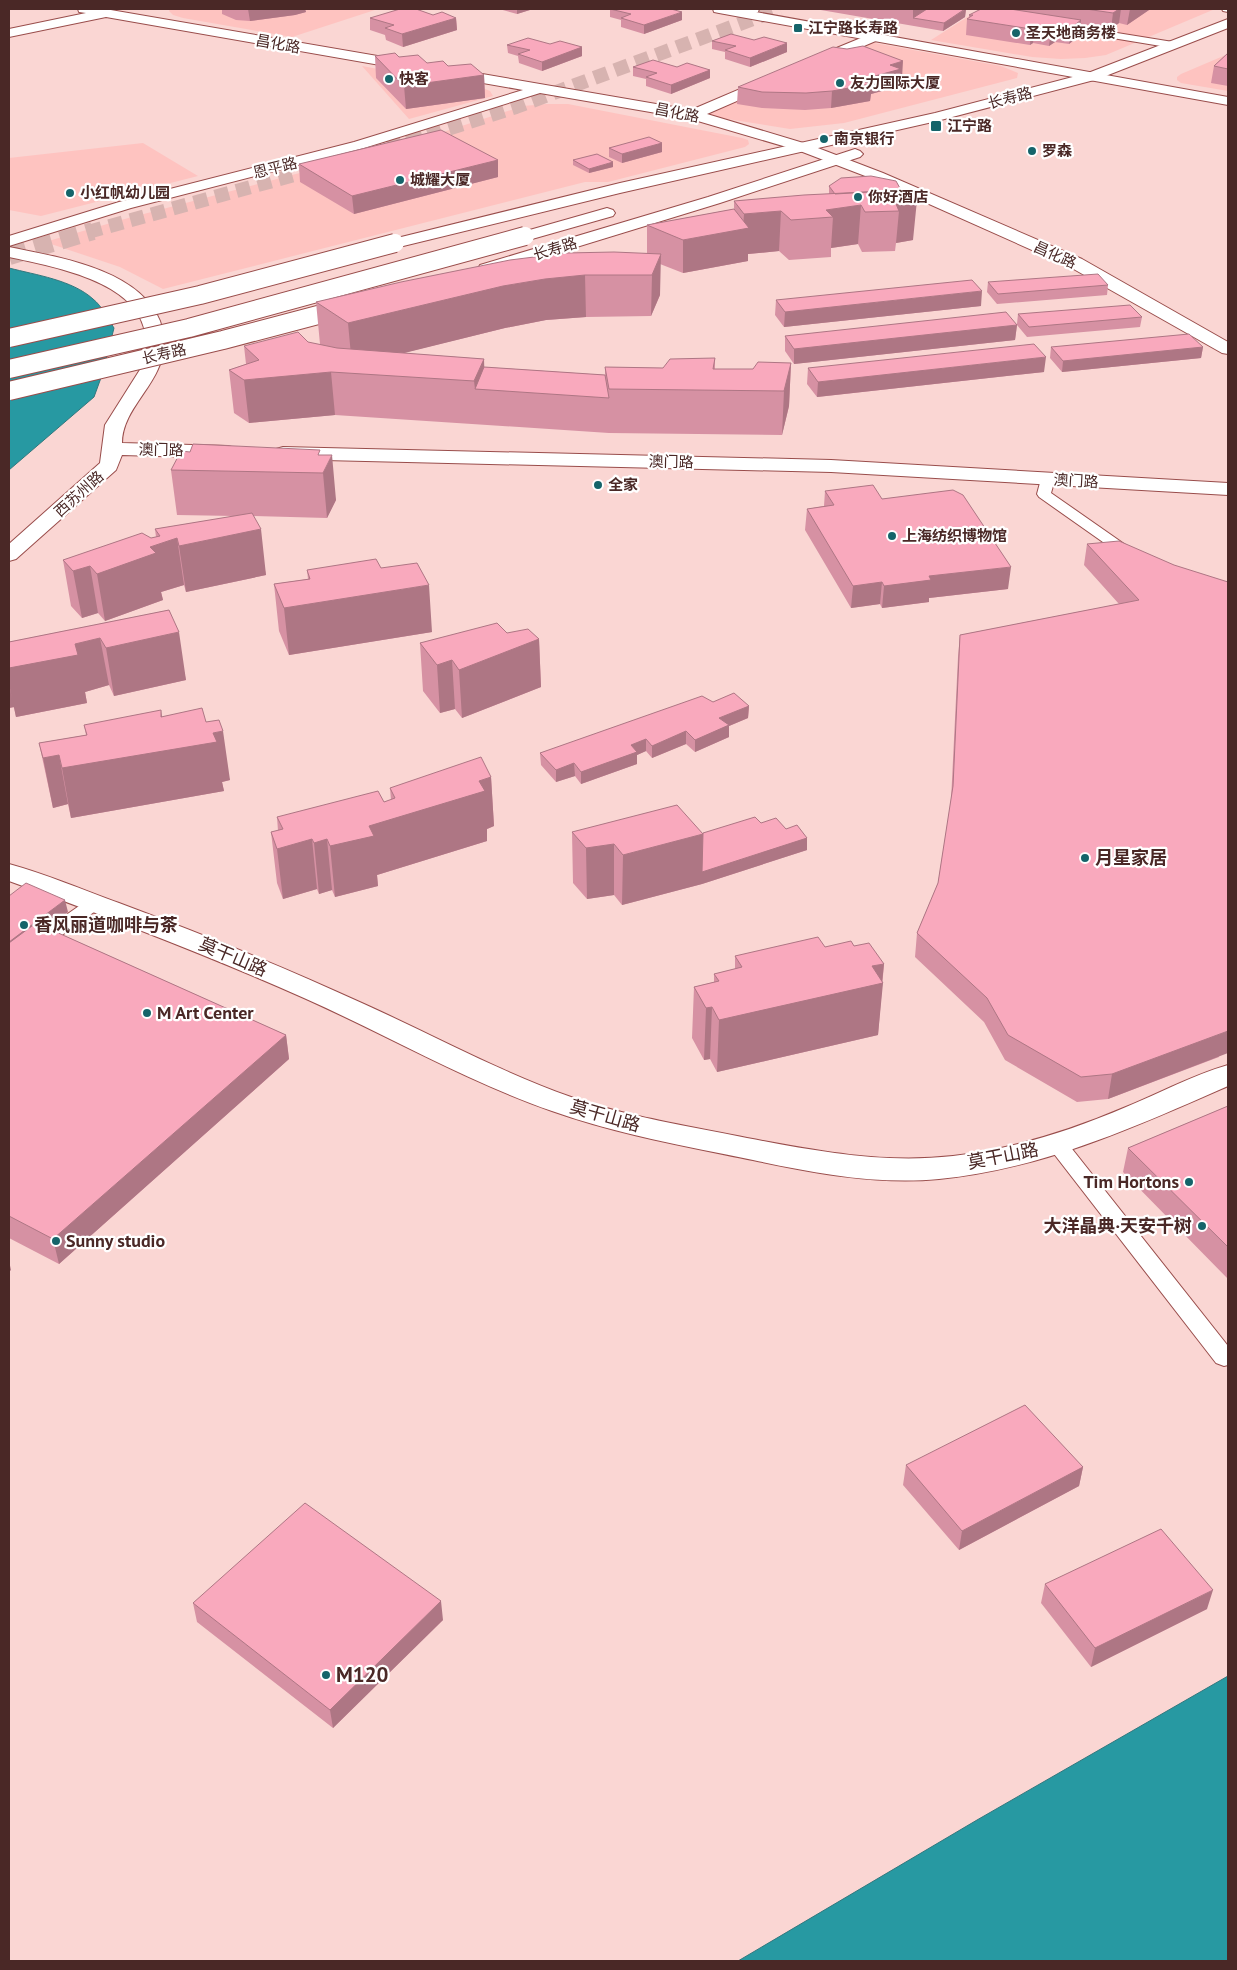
<svg xmlns="http://www.w3.org/2000/svg" width="1237" height="1970" font-family="'PT Sans','Noto Sans SC',sans-serif">
	<style>
		.built { fill: #fec3c0 }
		.water { fill: #2799a2; stroke: #32777d }
		.lines { fill: none; stroke-linecap: round; stroke-linejoin: round }
		.trunk-tunnel-far1 { stroke: #d7b3b0; stroke-width: 14; stroke-dasharray: 14 8; stroke-linecap: butt }
		.trunk-tunnel { stroke: #d7b3b0; stroke-width: 18; stroke-dasharray: 18 9; stroke-linecap: butt }
		.service-casing { stroke: #994d4b; stroke-width: 2 }
		.minor-casing { stroke: #994d4b; stroke-width: 2 }
		.secondary-casing { stroke: #994d4b; stroke-width: 2 }
		.primary-casing { stroke: #994d4b; stroke-width: 2 }
		.service { fill: #fff; fill-rule: evenodd }
		.minor { fill: #fff; fill-rule: evenodd }
		.secondary { fill: #fff; fill-rule: evenodd }
		.primary { fill: #fff; fill-rule: evenodd }
		.primary-bridge-casing { stroke: #994d4b; stroke-width: 20; stroke-linecap: butt }
		.primary-bridge { stroke: #fff; stroke-width: 18 }
		.wall { fill: #d691a3 }
		.shaded-wall { fill: #ae7684 }
		.building { fill: #f9a9bd; stroke: #ae7684 }
		.poi-dot { fill: #15646a; stroke: #fff; stroke-width: 2 }
		.labels { text-anchor: middle; stroke-width: 4.5; stroke-linejoin: round; paint-order: stroke }
		.far-poi-label { font-size: 15px; font-weight: bold; fill: #4a2826; stroke: #fff; text-anchor: start }
		.far-street-label { font-size: 15px; fill: #4a2826; stroke: #fff }
		.poi-label { font-size: 18px; font-weight: bold; fill: #4a2826; stroke: #fff; text-anchor: start }
		.street-label { font-size: 18px; fill: #4a2826; stroke: #fff }
		.near-poi-label { font-size: 21px; font-weight: bold; fill: #4a2826; stroke: #fff; text-anchor: start }
	</style>
	<rect width="100%" height="100%" fill="#fad6d3"/>
	<!-- built -->
	<path class="built" d="M170,9H378L292,37L183,18L173,15L169,11Z
		M980,9H1215L1106,55L1085,58L1061,59L1032,57L931,40Z
		M869,42L1001,66L1018,73L1017,78L844,123L790,129L702,115Z
		M1228,54V91L1181,83L1177,80V77L1181,74Z
		M362,66L485,89L490,91L493,96L409,119Z
		M546,104H568L742,138L748,140L749,144L745,147L608,182H585L163,289L120,267L45,242L121,220L391,149L523,106Z
		M143,143L198,176L41,216L9,210V158Z"/>
	<!-- water -->
	<path class="water" d="M9,268C36,275 72,280 93,299C102,306 108,319 114,328L102,375L94,397L9,470Z
		M1228,1676V1961H738L977,1820Z"/>
	<g class="lines">
		<!-- trunk-tunnel-far1 -->
		<path class="trunk-tunnel-far1" d="M407,142L516,107L780,9
			M323,160L423,131
			M88,232L334,164"/>
		<!-- trunk-tunnel -->
		<path class="trunk-tunnel" d="M9,256L93,231"/>
		<defs>
			<path id="service" d="M1222,9H1228V12L1223,11Z
				M1055,23L1173,42L1178,45L1173,48L1052,28V24Z
				M1048,475L1055,479L1051,493L1137,553L1139,556L1137,559H1127L1039,497L1037,494L1041,479Z
				M95,897L101,899L104,903L101,907L16,968L9,970V955L89,899Z
				M1058,1138L1065,1140L1228,1346V1365L1224,1366L1216,1363L1051,1150L1048,1145L1051,1140Z"/>
			<path id="minor" d="M78,9H105L691,110L766,78H776L778,81L776,84L707,114L810,145L883,173L1082,259L1228,342V354L1222,353L1070,267L873,179L800,151L691,119L540,93L364,148L131,208L9,246V236L119,202L354,142L523,90L106,17L9,37V29L86,13L79,12Z
				M742,9H759L758,12L743,17L736,13Z
				M873,33L878,34L880,37L878,40L815,67H805L803,64L805,61Z
				M9,247C58,257 139,269 160,321C165,336 165,355 158,369C147,394 122,415 122,443L228,446L235,448L238,452L235,456L228,458L122,455L116,470L16,559L9,561V544L100,463L105,425L141,368C170,287 64,269 9,257Z
				M283,447L831,460L1228,483V495L831,472L283,459L276,457L273,453L276,449Z
				M9,864C46,874 83,890 119,903C202,934 284,967 364,1004C433,1035 500,1072 571,1097C628,1117 688,1126 747,1138C815,1151 883,1164 953,1156C1013,1149 1070,1131 1126,1107C1160,1093 1193,1075 1228,1065V1086C1135,1127 1042,1169 939,1179C877,1185 814,1173 753,1160C685,1146 617,1134 552,1111C466,1081 387,1035 304,998C207,955 108,917 9,881Z"/>
			<path id="secondary" d="M713,9H739L1228,97V105L719,13L714,12Z"/>
			<path id="primary" d="M1228,19V28L1098,79L937,121L620,193L395,248L389,246L387,243L389,240L620,183L935,113L1088,73Z
				M855,149L860,151L863,154L860,157L720,203L492,273H480L478,269L480,265L708,197Z
				M607,208L613,210L615,213L613,216L525,241L519,239L517,236L519,233Z"/>
		</defs>
		<!-- service casing -->
		<use href="#service" class="service-casing"/>
		<!-- minor casing -->
		<use href="#minor" class="minor-casing"/>
		<!-- secondary casing -->
		<use href="#secondary" class="secondary-casing"/>
		<!-- primary casing -->
		<use href="#primary" class="primary-casing"/>
		<!-- service -->
		<use href="#service" class="service"/>
		<!-- minor -->
		<use href="#minor" class="minor"/>
		<!-- secondary -->
		<use href="#secondary" class="secondary"/>
		<!-- primary -->
		<use href="#primary" class="primary"/>
		<defs>
			<path id="primary-bridge" d="M9,338L200,295L395,243
				M9,369L189,328L525,236
				M9,391L223,340L352,306"/>
		</defs>
		<!-- primary-bridge casing -->
		<use href="#primary-bridge" class="primary-bridge-casing"/>
		<!-- primary-bridge -->
		<use href="#primary-bridge" class="primary-bridge"/>
	</g>
	<!-- wall -->
	<path class="wall" d="M222,9H305L306,12L295,15L250,21L236,20L222,14Z
		M499,9H533L517,14Z
		M610,9L682,20L644,34L621,27V20L610,17Z
		M815,9H966L965,17L943,31Z
		M1016,9H1149V10L1127,25L1119,23L1111,29L1081,24L1079,36L1069,44L1055,42L1049,46L1033,43L1030,45L966,35L967,19L969,18V15L1016,10Z
		M433,15L456,18L457,30L403,47L386,40L385,35L370,30V18Z
		M712,41L787,52L750,67L725,59V52L712,49Z
		M550,44L582,47V56L542,71L519,63L518,56L508,53L507,45Z
		M1228,53V86L1211,83L1214,66Z
		M375,56L399,57L427,63L448,66L484,75L485,98L406,109L376,78Z
		M633,67H677L710,70V78L671,94L646,86V79L633,76Z
		M901,78L900,86L871,94L870,101L831,108L805,110L762,108L737,104L738,87L902,78Z
		M662,143V152L622,163L609,157V148Z
		M498,160V177L354,214L300,182L299,164Z
		M573,160L613,167L589,173L573,165Z
		M896,181L913,240L896,243L895,251L862,252L858,244L831,248V257L789,260L779,251L748,254V261L683,273L660,264V295L651,316L586,317L546,320L505,328L403,353L484,359V367L605,375V367L663,368L715,358V369H753L791,363L789,406L782,435L609,433L335,415L249,423L234,413L229,370L246,364L244,346L308,342L321,345L320,344L316,302L647,253V225L734,209V201L829,194V186Z
		M988,282L1108,285L1107,295L997,304L987,292Z
		M776,300L981,306L784,327L775,315Z
		M1018,314L1142,317L1140,327L1027,337L1017,325L1015,340L794,364L785,351V336L1017,324Z
		M1051,347H1203L1201,358L1062,372L1050,358Z
		M808,368L1044,372L817,397L807,384Z
		M320,455L336,500L327,518L254,516L266,575L186,592L184,585L161,592L163,600L105,621L98,613L82,618L71,606L63,560L156,537L155,529L235,516L177,515L171,470Z
		M825,491L882,499L1008,589L929,598V602L882,608L880,604L851,608L805,530L807,509L824,506Z
		M1087,544L1174,565L1219,1057L1108,1099L1077,1102L1005,1060L984,1022L915,957L917,933L938,883L951,801L958,657L960,635L1119,604L1084,565Z
		M381,568L432,632L289,655L279,631L274,584L308,579L307,570Z
		M169,610L186,680L114,696L109,685L85,692L87,703L16,717L14,707L9,708V642Z
		M507,633L539,639L541,687L462,718L455,709L440,713L423,691L420,643Z
		M713,702L749,706L748,718L729,726V737L695,752L686,744L652,758L646,751L637,755V764L581,784L575,776L556,782L541,765L540,753Z
		M206,722L230,780L222,782L224,791L71,818L68,804L53,808L39,743L86,735L84,725Z
		M491,777L494,826L487,829V841L377,875L378,886L335,897L332,890L319,894L317,889L283,899L277,883L271,832L278,831L277,817L384,802L391,800L390,788Z
		M761,823L786,829L807,838V850L702,884L622,905L614,895L587,899L573,883L572,832L703,833Z
		M9,896L68,912L47,928L286,1035L289,1059L59,1264L9,1238Z
		M854,946L884,964L878,1035L717,1072L710,1059L704,1060L692,1038L694,987L714,982V974L735,969V956L825,947Z
		M1228,1106V1279L1123,1172L1128,1148Z
		M906,1465L1083,1467L1079,1486L959,1550L903,1485Z
		M1045,1584L1207,1609L1091,1667L1041,1603Z
		M193,1603L443,1620L333,1728L197,1622Z"/>
	<!-- shaded-wall -->
	<path class="shaded-wall" d="M248,9H305L306,12L295,15L250,21Z
		M517,9H533L517,14Z
		M913,9H934L913,18Z
		M966,9L965,17L943,31L944,23Z
		M1119,9H1121L1119,23L1111,29L1113,13Z
		M1130,9H1149V10L1127,25Z
		M682,12V20L644,34V25Z
		M456,18L457,30L403,47L402,34Z
		M1081,20L1079,36L1069,44L1071,28Z
		M1057,26L1055,42L1049,46L1051,30Z
		M1035,27L1033,43L1030,45L1031,29Z
		M787,43V52L750,67V58Z
		M582,47V56L542,71V62Z
		M903,61L902,78H901L900,86L871,94L870,101L831,108L832,91L890,65Z
		M710,70V78L671,94V85Z
		M484,75L485,98L406,109L404,86Z
		M662,143V152L622,163V154Z
		M498,160V177L354,214L352,196Z
		M613,162V167L589,173V169Z
		M917,200L913,240L896,243L899,211L861,205Z
		M861,205L858,244L831,248L833,217L826,210Z
		M781,211L779,251L748,254V261L683,273V240L743,229L744,214Z
		M661,254L660,295L651,316L652,275Z
		M585,275L586,317L546,320L505,328L352,366L348,323L503,286L545,279Z
		M982,291L981,306L784,327L785,312Z
		M1017,325L1015,340L794,364V349Z
		M1203,347L1201,358L1062,372L1063,361Z
		M1046,357L1044,372L817,397L818,382Z
		M484,359L485,390L475,389L474,381Z
		M791,363L789,406L782,435L784,391Z
		M331,372L335,415L249,423L244,380Z
		M332,455L336,500L327,518L323,473Z
		M261,529L266,575L186,592L179,546Z
		M177,538L184,585L161,592L163,600L105,621L97,574L150,547Z
		M90,566L98,613L82,618L73,571Z
		M1011,567L1008,589L929,598V602L882,608L884,586L929,576Z
		M882,582L880,604L851,608L853,586Z
		M429,585L432,632L289,655L284,608Z
		M179,632L186,680L114,696L106,648Z
		M100,638L109,685L85,692L87,703L16,717L9,684V668L75,644Z
		M539,639L541,687L462,718L459,670Z
		M452,660L455,709L440,713L437,665Z
		M9,685L14,707L9,708Z
		M749,706L748,718L729,726V737L695,752V740L719,718Z
		M161,710L167,750L213,733L223,731L230,780L222,782L224,791L71,818L62,768L161,717Z
		M686,731V744L652,758V746Z
		M646,739V751L637,755V764L581,784V772L631,745Z
		M59,755L68,804L53,808L43,758Z
		M574,763L575,776L556,782V770Z
		M491,777L494,826L487,829V841L377,875L378,886L335,897L330,846L369,826L479,781Z
		M703,834L807,838V850L702,884L622,905L623,855Z
		M312,839L317,889L283,899L277,849Z
		M327,839L332,890L319,894L314,843Z
		M614,844V895L587,899L586,848Z
		M65,900L68,912L9,957V942Z
		M884,964L882,983H883L878,1035L717,1072L719,1020L872,966Z
		M712,1007L710,1059L704,1060L706,1008Z
		M1228,1031V1053L1108,1099L1112,1074Z
		M286,1035L289,1059L59,1264L53,1239Z
		M9,1261L11,1270L9,1272Z
		M1083,1467L1079,1486L959,1550L962,1531Z
		M1213,1590L1207,1609L1091,1667L1095,1648Z
		M441,1601L443,1620L333,1728L330,1710Z"/>
	<!-- building -->
	<path class="building" d="M400,9H416L433,15L442,12L456,18L402,34L385,28L394,25L370,18Z
		M610,9H671L682,12L644,25L621,18L631,14Z
		M927,9H965L944,23L913,18Z
		M981,9H1010L1081,20L1071,28L1057,26L1051,30L1035,27L1031,29L967,19L973,15H969Z
		M1086,9H1119L1113,13Z
		M731,34L754,40L764,37L787,43L750,58L725,50L736,46L712,41Z
		M528,38L550,44L560,41L582,47L542,62L518,54L530,50L507,45Z
		M863,46L903,61L890,65L901,69L860,80L871,84L832,91L806,93L762,92L738,87L833,47L847,49Z
		M395,53L399,57L418,55L427,63L443,61L448,66L471,64L484,75L404,86L375,56Z
		M1228,53V69L1214,66Z
		M653,60L677,67L687,63L710,70L671,85L646,77L657,73L633,67Z
		M441,130L498,160L352,196L299,164Z
		M649,137L662,143L622,154L609,148Z
		M597,154L613,162L589,169L573,160Z
		M871,176L896,181L901,190L835,194L829,186L841,178Z
		M905,190L917,200L896,204L899,211L865,212L861,205L826,210L833,217L791,220L781,211L744,214L734,201L804,195Z
		M734,209L749,228L683,240L647,225Z
		M614,252L661,254L652,275H585L545,279L503,286L348,323L316,302L401,282L510,260L566,253Z
		M1098,274L1108,285L998,294L988,282Z
		M972,280L982,291L785,312L776,300Z
		M1130,305L1142,317L1029,327L1018,314Z
		M1006,312L1017,325L794,349L785,336Z
		M298,332L308,342L337,348L484,359L474,381L331,372L244,380L229,370L259,360L244,346Z
		M1189,334L1203,347L1063,361L1051,347Z
		M1034,344L1046,357L818,382L808,368Z
		M715,358L713,369H753L758,362L791,363L784,391L609,389L605,367L663,368L670,359Z
		M484,367L605,375L609,398L475,389Z
		M193,444L320,450L318,455H332L323,473L171,470L181,451L190,452Z
		M873,485L882,499L953,490L963,495L1011,567L929,576L931,580L884,586L882,582L853,586L807,509L834,505L825,491Z
		M252,513L261,529L179,546L177,538L150,547L156,553L97,574L90,566L73,571L63,560L142,533L151,538L160,536L155,529Z
		M1119,541L1174,565L1228,582V1031L1112,1074L1081,1077L1008,1035L987,998L917,933L938,883L953,786L960,635L1139,600L1087,544Z
		M376,559L381,568L417,563L429,585L284,608L274,584L310,579L307,570Z
		M169,610L179,632L106,648L100,638L75,644L78,655L9,668V642Z
		M497,623L507,633L528,629L539,639L459,670L452,660L437,665L420,643Z
		M734,693L749,706L719,718L729,725L695,740L686,731L652,746L646,739L631,745L637,752L581,772L574,763L556,770L540,753L702,696L713,702Z
		M202,708L206,722L219,720L223,731L213,733L217,742L62,768L59,755L43,758L39,743L87,735L84,725L161,710V717Z
		M481,757L491,777L479,781L485,791L369,826L374,836L330,846L327,839L314,843L312,839L277,849L271,832L283,829L277,817L378,791L384,802L395,798L390,788Z
		M677,805L703,834L623,855L614,844L586,848L572,832Z
		M755,817L761,823L776,818L786,829L797,825L807,838L702,872L703,833Z
		M26,883L65,900L9,942V896Z
		M36,923L286,1035L53,1239L9,1216V943Z
		M818,937L825,947L851,941L854,946L869,943L884,964L872,966L883,983L719,1020L712,1007L706,1008L694,987L719,981L714,974L742,967L735,956Z
		M1228,1106V1247L1128,1148Z
		M1025,1405L1083,1467L962,1531L906,1465Z
		M305,1503L441,1601L330,1710L193,1603Z
		M1161,1529L1213,1590L1095,1648L1045,1584Z"/>
	<!-- markers -->
	<g class="poi-dot">
		<rect x="793" y="23" width="10" height="10" rx="2.5"/>
		<circle cx="1016" cy="33" r="5"/>
		<circle cx="389" cy="79" r="5"/>
		<circle cx="840" cy="83" r="5"/>
		<rect x="930" y="120" width="12" height="12" rx="2.5"/>
		<circle cx="824" cy="139" r="5"/>
		<circle cx="1032" cy="151" r="5"/>
		<circle cx="400" cy="180" r="5"/>
		<circle cx="70" cy="193" r="5"/>
		<circle cx="858" cy="197" r="5"/>
		<circle cx="598" cy="485" r="5"/>
		<circle cx="892" cy="536" r="5"/>
		<circle cx="1085" cy="858" r="5"/>
		<circle cx="24" cy="925" r="5"/>
		<circle cx="147" cy="1013" r="5"/>
		<circle cx="1189" cy="1182" r="5"/>
		<circle cx="1202" cy="1226" r="5"/>
		<circle cx="56" cy="1241" r="5"/>
		<circle cx="326" cy="1675" r="5"/>
	</g>
	<g class="labels">
		<!-- far-poi labels -->
		<g class="far-poi-label">
			<text x="808" y="33">江宁路长寿路</text>
			<text x="1026" y="38">圣天地商务楼</text>
			<text x="399" y="84">快客</text>
			<text x="850" y="88">友力国际大厦</text>
			<text x="947" y="131">江宁路</text>
			<text x="834" y="144">南京银行</text>
			<text x="1042" y="156">罗森</text>
			<text x="410" y="185">城耀大厦</text>
			<text x="80" y="198">小红帆幼儿园</text>
			<text x="868" y="202">你好酒店</text>
			<text x="608" y="490">全家</text>
			<text x="902" y="541">上海纺织博物馆</text>
		</g>
		<!-- far-street labels -->
		<g class="far-street-label">
			<text transform="translate(278 44) rotate(10)" y="5">昌化路</text>
			<text transform="translate(1010 98) rotate(-15)" y="5">长寿路</text>
			<text transform="translate(677 113) rotate(11)" y="5">昌化路</text>
			<text transform="translate(275 168) rotate(-14)" y="5">恩平路</text>
			<text transform="translate(555 249) rotate(-17)" y="5">长寿路</text>
			<text transform="translate(1055 255) rotate(24)" y="5">昌化路</text>
			<text transform="translate(164 354) rotate(-13)" y="5">长寿路</text>
			<text transform="translate(161 450) rotate(1)" y="5">澳门路</text>
			<text transform="translate(671 462) rotate(1)" y="5">澳门路</text>
			<text transform="translate(1076 481) rotate(3)" y="5">澳门路</text>
			<text transform="translate(79 494) rotate(-42)" y="5">西苏州路</text>
		</g>
		<!-- poi labels -->
		<g class="poi-label">
			<text x="1095" y="864">月星家居</text>
			<text x="34" y="931">香风丽道咖啡与茶</text>
			<text x="157" y="1019">M Art Center</text>
			<text x="1179" y="1188" text-anchor="end">Tim Hortons</text>
			<text x="1192" y="1232" text-anchor="end">大洋晶典·天安千树</text>
			<text x="66" y="1247">Sunny studio</text>
		</g>
		<!-- street labels -->
		<g class="street-label">
			<text transform="translate(233 957) rotate(23)" y="6">莫干山路</text>
			<text transform="translate(605 1116) rotate(16)" y="6">莫干山路</text>
			<text transform="translate(1003 1156) rotate(-11)" y="6">莫干山路</text>
		</g>
		<!-- near-poi labels -->
		<g class="near-poi-label">
			<text x="336" y="1682">M120</text>
		</g>
	</g>
	<!-- border -->
	<rect width="1237" height="1970" fill="none" stroke="#4a2826" stroke-width="20"/>
</svg>
